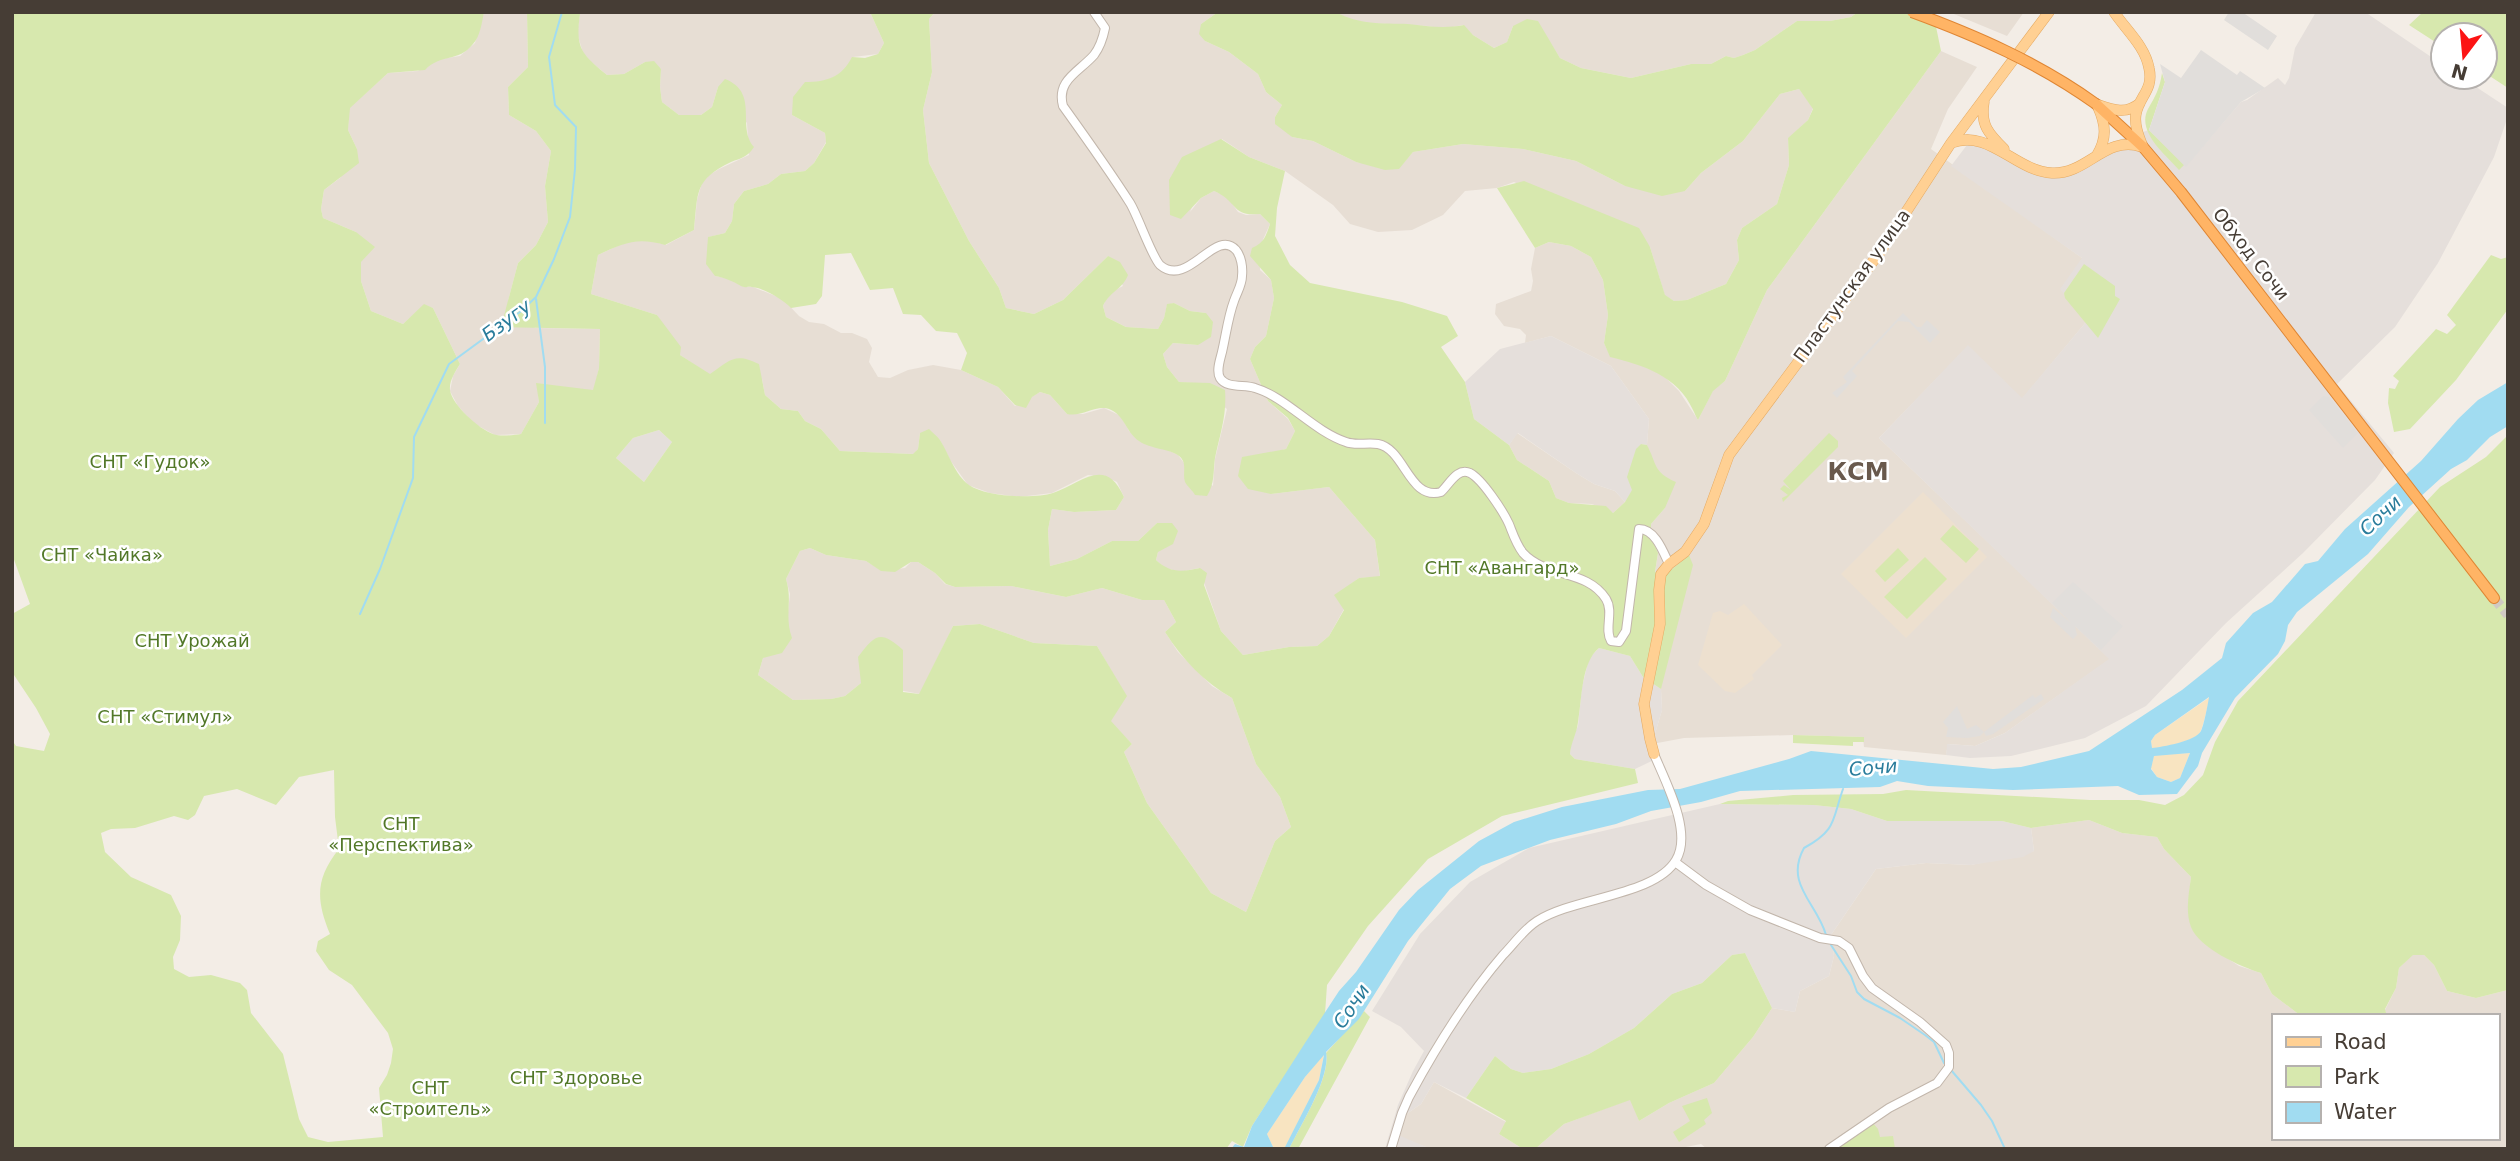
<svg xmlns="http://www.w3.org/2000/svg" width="2520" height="1161" font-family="'DejaVu Sans',sans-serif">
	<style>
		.residential { fill: #e7ded4 }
		.industrial { fill: #e5dfdb }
		.education { fill: #ede0cf }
		.green { fill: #d7e8ae; fill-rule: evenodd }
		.sand { fill: #f8e4c1 }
		.parking { fill: #e1dedb }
		.water { fill: #a1dcf1; fill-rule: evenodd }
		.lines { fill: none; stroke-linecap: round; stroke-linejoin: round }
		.stream { stroke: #a1dcf1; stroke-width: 2 }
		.highway-tunnel { stroke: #d0cac3; stroke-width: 10; stroke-dasharray: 10 5; stroke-linecap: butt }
		.minor-casing { stroke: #c2b6ab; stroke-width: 10 }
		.major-casing { stroke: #e5aa62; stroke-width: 11 }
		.highway-casing { stroke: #df8634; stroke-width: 12 }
		.minor { stroke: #fff; stroke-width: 8 }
		.major { stroke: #ffd093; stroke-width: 10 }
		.highway { stroke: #ffb465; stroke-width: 10 }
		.highway-bridge-casing { stroke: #df8634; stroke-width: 12; stroke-linecap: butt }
		.highway-bridge { stroke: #ffb465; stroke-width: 10 }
		.labels { text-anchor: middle; stroke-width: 5; stroke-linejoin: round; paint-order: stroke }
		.street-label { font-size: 18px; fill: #463d35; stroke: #fff }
		.park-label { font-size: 18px; fill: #527828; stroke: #fff }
		.water-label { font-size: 19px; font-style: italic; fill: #297c9b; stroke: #fff }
		.district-label { font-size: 24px; font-weight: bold; fill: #69594c; stroke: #fff }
	</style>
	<rect width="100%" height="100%" fill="#f3ede6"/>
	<!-- residential -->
	<path class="residential" d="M484,12H527L528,67L508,87L509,115L536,131L551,151L545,186L548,222L536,245L518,263L508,301L535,328L600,329L599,368L594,390L538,392L539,402L521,434L495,435L473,423L458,406L450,391L453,376L460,364L433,308L424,305L403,324L371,311L361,281L356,232L323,218L321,209L324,190L340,178L357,149L348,130L349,108L388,73L418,71L434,60L460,56L475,43Z
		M583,12H870L884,43L878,54L853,57L846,70L825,82L805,83L792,115L825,133L826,142L814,163L805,171L781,174L768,184L744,191L734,204L732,221L725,233L709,237L715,276L731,279L744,287H753L783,299L799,316L809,322L824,324L841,333H852L867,339L872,348L869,362L878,377L890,378L908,370L933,365L961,370L998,387L1015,406L1040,392L1050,395L1067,414H1083L1104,408L1121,416L1129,431L1178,455L1184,463L1213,486L1215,459L1227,409L1193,383L1179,382L1167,367L1163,354L1173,343L1198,345L1206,313L1190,311L1174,303L1167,305L1164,318L1158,329L1126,327L1106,317L1103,306L1109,293L1123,286L1108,256L1063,300L1034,314L1006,308L999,288L969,241L929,163L923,110L932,72L929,19L935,12H1218L1201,24L1205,41L1229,52L1258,74L1266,92L1282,105L1275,117L1292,137L1313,141L1356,162L1399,168L1413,152L1463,144L1523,149L1576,161L1625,186L1685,191L1701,173L1743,141L1780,94L1799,89L1813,108L1808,120L1788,139L1789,165L1777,204L1742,228L1737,240L1739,260L1726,284L1687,300L1674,301L1665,296L1650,247L1514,182L1497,188L1465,191L1443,215L1412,230L1378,232L1350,224L1333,205L1285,171L1249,157L1222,139L1190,212L1201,198L1214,191L1228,197L1238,212L1246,215L1260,214L1270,224L1261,244L1260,270L1271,280L1274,298L1266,336L1255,347L1250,359L1268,401L1288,419L1295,431L1286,449L1266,454L1271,494L1329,487L1375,540L1380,577L1359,578L1335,596L1344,609L1329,636L1317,646L1289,647L1243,655L1221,631L1199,568L1180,572L1165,568L1156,560L1158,552L1157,523L1138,541H1112L1077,559L1050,566L1048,530L1052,509L1074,512L1116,510L1124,497L1117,482L1106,477L1088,475L1052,493L1019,497L990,493L968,485L950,460L940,440L920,433L918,449L914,454L840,451L821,429L805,421L798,411L781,409L765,395L762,379L710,375L680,355L657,315L591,294L598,255L626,242L648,240L666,245L694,230L697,200L703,179L719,169L749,155L747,123L718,87L712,107L701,115H679L662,102L660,87L661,69L645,62L624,74L607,75L584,56L577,33L580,14Z
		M1336,12H1858L1851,17L1830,21H1797L1755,50L1743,55L1734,58L1726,56L1711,64H1691L1631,78L1581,68L1560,58L1550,42L1513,26L1507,42L1494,48L1473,35L1463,25L1443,29L1428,26L1367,23L1348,19Z
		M1949,12H2024L2007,36Z
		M1941,51L1977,67L1948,109L1931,149L2082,258L2086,322L2022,399L1968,346L1879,438L2110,659L2005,733L1975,746L1948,744L1946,755L1864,747L1863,737L1793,735L1684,738L1652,744L1662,710L1661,689L1664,576L1655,572L1658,554L1651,537V524L1665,508L1666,478L1654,467L1647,445L1649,419L1611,366L1551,336L1525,343L1526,335L1520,329L1504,326L1495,314L1496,304L1531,291L1533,281L1531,269L1535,248L1549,242L1571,246L1591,257L1603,280L1608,315L1604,343L1610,356L1636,363L1663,375L1679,391L1698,420L1713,390L1725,381L1767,290Z
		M1517,433L1576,473L1594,484L1615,491L1625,502L1613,513L1592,504L1569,503L1556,498L1549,481L1517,460L1509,445Z
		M810,548L826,555L866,561L882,571L905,568L911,562H918L935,573L945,584L955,587L1011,586L1066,597L1102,588L1142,600H1164L1176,622L1165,632L1178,652L1212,686L1232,698L1256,764L1280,797L1291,827L1275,841L1246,912L1211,893L1147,803L1124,752L1132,744L1110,721L1126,696L1097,646L1034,643L980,624L953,626L920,694L861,683L845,696L831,699L793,700L758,675L763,658L787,622L790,594L786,579L800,551Z
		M2089,820L2122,833L2157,837L2164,849L2191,877L2188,906L2206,944L2239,966L2261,973L2272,994L2301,1016H2273V1138H2497V1016H2387L2385,1010L2396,988L2399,968L2412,955H2424L2434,965L2447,991L2476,998L2508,990V1149H1707L1701,1144L1676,1149H1535L1564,1124L1631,1099L1639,1121L1669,1103L1714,1083L1753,1037L1772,1008L1795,1012L1800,991L1829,976L1834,956L1831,935L1876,869L1926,863L1971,865L2034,851L2031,828Z
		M1434,1082L1506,1122L1499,1134L1523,1149H1431L1398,1136L1405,1115L1421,1104Z"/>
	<!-- industrial -->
	<path class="industrial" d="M2316,12H2365L2443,65V77H2461L2508,108V116L2494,157L2438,263L2395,327L2337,384L2394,453L2375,480L2303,553L2226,623L2146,706L2085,738L2011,756L1970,758L1946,755L1947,744L1975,746L2005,733L2109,659L1879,438L1968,345L2022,398L2086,322L2060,289L2082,258L1951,166L1970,141L2011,160L2072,173L2109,143L2149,130L2186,166L2241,102L2247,100L2278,78L2285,85L2289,78L2295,48Z
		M1551,336L1611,366L1649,419L1647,445L1641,444L1633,490L1625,502L1615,491L1594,484L1576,473L1518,433L1509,445L1474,419L1465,382L1500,349Z
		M659,430L672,442L644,482L616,458L633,438Z
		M1599,648L1630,656L1643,677L1661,689L1662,710L1652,744L1658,758L1635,769L1575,759L1570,754L1571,741L1578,726L1582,687L1589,658Z
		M1720,804L1814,805L1851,809L1887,821H2002L2031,828L2034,851L2023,857L1971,865L1926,863L1876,869L1831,935L1834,956L1829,976L1800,991L1795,1012L1772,1008L1745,953L1732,955L1702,983L1672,994L1634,1028L1589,1054L1551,1069L1523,1073L1511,1069L1495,1056L1466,1098L1434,1082L1421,1104L1405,1115L1398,1135L1431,1149H1385L1398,1105L1413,1071L1424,1051L1401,1027L1372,1011L1420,934L1470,882L1529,848Z"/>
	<!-- education -->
	<path class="education" d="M1923,492L1987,557L1906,638L1841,574Z
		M1744,604L1782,645L1752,675L1754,679L1735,693L1725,691L1698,665L1713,613L1720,611L1728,615Z"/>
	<!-- green -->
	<path class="green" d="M12,12L188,14L484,12C482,22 480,37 473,44C458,63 441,53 425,70L388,73L350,108L348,130L357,149L359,163L324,190L321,209L323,218L356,232L375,247L361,262V281L371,311L403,324L424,304L433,308L460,364C455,372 449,381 450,390C452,405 479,429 493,434C501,437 513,435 521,434L539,402L536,383L593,390L599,368L600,329L501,327L518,263L536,245L548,222L545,186L551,151L536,131L509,115L508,87L528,67L527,12H583L580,14C575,49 582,54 607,75L624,74L645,62L654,61L661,69L660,87L662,102L679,115H701L712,107L718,87L725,79C760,93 736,126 754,147C748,157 741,158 731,162C694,180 698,192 694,230L665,245C637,237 624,243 598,255L591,294L657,315L681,347L680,355L710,374C730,360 735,352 759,364L765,395L781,409L798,411L805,421L821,429L840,451L913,454L918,449L920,433L929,429C932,432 937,436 940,440C949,454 955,475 969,485C986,497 1034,499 1053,493C1081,484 1105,455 1124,497L1116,510L1074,512L1052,509L1048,530L1050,566L1077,559L1112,541H1138L1157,523H1172L1178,531L1173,544L1158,552L1156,560C1170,573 1181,572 1200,568L1207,573L1204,585L1221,631L1243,655L1289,647L1317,646L1329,636L1344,610L1334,595L1359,578L1380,576L1375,540L1329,487L1271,494L1248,489L1238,476L1242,457L1286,449L1295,431L1288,418L1268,401L1250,359L1255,347L1266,336L1274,298L1271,280L1250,256L1252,248C1264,243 1266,236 1270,224L1260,214C1231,217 1238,201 1214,191L1201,198L1181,219L1170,215L1169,180L1182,157L1221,139L1249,157L1285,171L1277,208L1275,236L1290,265L1310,283L1402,302L1447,316L1458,336L1441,347L1465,382L1474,419L1509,445L1517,460L1549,481L1556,498L1569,503L1606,506L1613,513L1625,502L1632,490L1627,477L1636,449L1641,444L1647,445C1657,464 1653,472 1676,482L1665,508L1651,524V537L1658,553L1655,572L1665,575L1689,555L1693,565L1661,689L1643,677L1630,656L1599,648C1581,662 1582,700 1578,722C1577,733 1571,742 1570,754L1575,759L1635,769L1638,783L1502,816L1428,859L1368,926L1327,985L1325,1014L1252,1126L1243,1147L1232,1141L1226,1149H12V740L16,746L44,751L50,734L36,708L12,672V614L30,604L12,554ZM659,430L672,442L644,482L616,458L633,438ZM810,548L826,555L866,561L881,571L895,572L911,562H918L935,573L946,584L955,587L1011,586L1066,597L1102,588L1142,600H1164L1176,622L1165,632C1182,659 1204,682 1232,698L1256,764L1280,797L1291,827L1275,841L1246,912L1211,893L1147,803L1124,752L1132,744L1111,721L1127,696L1097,646L1034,643L980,624L953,626L919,694L903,692V650C880,629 875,635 858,657L861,683L845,696L831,699L793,700L758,675L763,658L782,653L792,638C784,615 793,602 786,579L800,551ZM334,770L335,817L339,849C315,879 316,900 330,934L318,941L316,951L329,970L352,985L388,1033L393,1049L391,1063L387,1075L379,1088L383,1137L328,1142L308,1137L299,1119L283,1054L251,1013L247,990L240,983L211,975L189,977L174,969L173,957L180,940L181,916L171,895L131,877L105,852L101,833L111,829L135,828L174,816L188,820L195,815L204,796L237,789L276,805L299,777Z
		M870,12H935L929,19L932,72L923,110L929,163L969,241L999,288L1006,308L1034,314L1063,300L1108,256L1120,262L1128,275C1122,290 1110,291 1103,306L1106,317L1126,327L1158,329L1164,318L1167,304L1174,303L1190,311L1206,313L1213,322L1211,337L1198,345L1173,343L1163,354L1167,367L1179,382L1210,383L1225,390C1227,415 1220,434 1215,458C1213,472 1215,483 1207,496L1195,495C1193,491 1187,486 1185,482C1182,473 1188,463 1179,456C1171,449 1150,449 1139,441C1125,432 1124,411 1105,408C1092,407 1081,417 1067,414L1050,395L1040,392L1032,397L1026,408L1015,405L998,387L961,370L967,353L957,333L936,331L921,315L903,314L893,288L870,290L851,253L825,255L822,296L816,304L791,308C783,300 764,288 752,287C744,286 749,289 741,286C732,281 726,278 715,276L706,264L708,237L725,233L732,221L734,204L744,191L768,184L781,174L805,171L814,163L826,143L825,133L792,115L793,97L805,82C827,82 842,77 852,57L865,58L878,54L884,43Z
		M1218,12H1336C1359,25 1382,23 1408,24C1428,26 1443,29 1464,25L1473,35L1494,48L1507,42L1513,26L1527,19L1538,21L1560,58L1581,68L1631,78L1691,64H1711L1726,56L1734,58L1743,55L1755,50L1797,21H1830L1851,17L1858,12H1933L1941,51L1767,290L1725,381L1713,391L1698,420C1696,417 1695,414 1693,410C1678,376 1643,365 1610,357L1604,343L1608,315L1603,280L1591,257L1571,246L1549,242L1535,248L1497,188L1524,181L1639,228L1650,247L1665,295L1674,301L1687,300L1726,284L1739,260L1737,240L1742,228L1777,204L1789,165L1788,138L1808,120L1813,109L1799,89L1780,94L1743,141L1701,173L1685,191L1662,196L1625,186L1576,161L1523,149L1463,144L1413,152L1399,169L1385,170L1356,162L1313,141L1292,137L1275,124V117L1282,105L1266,92L1258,74L1229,52L1205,41L1199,34L1201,24Z
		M2423,12H2508V88L2485,73V35H2443V47L2409,25Z
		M2162,73L2165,82L2149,130L2184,165L2179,170C2166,155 2136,132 2148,109C2155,97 2160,88 2162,73Z
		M2491,255L2501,259L2508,257V309L2456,380L2410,429L2394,432L2388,403L2389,388L2395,389L2399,381L2393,376L2436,329L2447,334L2456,325L2447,315Z
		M2084,264L2115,286V296L2120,299L2098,338L2065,298L2064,293Z
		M1829,433L1838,441V447L1783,502L1782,498L1788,495L1780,489L1784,485L1791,490L1783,481Z
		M2508,435V990L2476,998L2447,991L2434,965L2424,955H2413L2399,968L2396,988L2385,1009L2387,1016H2301L2272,994L2261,973C2241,967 2199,948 2191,927C2185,911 2189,893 2191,877L2164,849L2157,837L2122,833L2089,820L2031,828L2002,821H1887L1851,809L1814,805L1720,804L1728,801L1793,795L1883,794L1906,790L2090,800H2139L2165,805L2184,795L2203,775L2215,742L2238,701L2440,487L2486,457Z
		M1953,525L1979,549L1966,563L1940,539Z
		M1898,548L1909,560L1885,582L1875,571Z
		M1925,557L1947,579L1907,619L1884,597Z
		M1793,735L1863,737H1864V742H1853V746L1793,743Z
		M1745,953L1772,1008L1753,1037L1714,1083L1669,1103L1639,1121L1630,1100L1564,1124L1535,1149H1523L1499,1134L1506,1121L1466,1098L1495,1056L1511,1069L1523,1073L1551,1069L1589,1054L1634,1028L1672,994L1702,983L1732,955Z
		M1364,1011L1370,1017L1298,1149H1289C1300,1126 1331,1077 1326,1053Z
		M1707,1098L1712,1113L1704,1120L1706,1124L1679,1142L1673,1132L1690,1121L1682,1106Z
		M1873,1123L1878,1129L1880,1137L1893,1136L1895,1149H1833Z"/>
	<!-- sand -->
	<path class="sand" d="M2210,697C2208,703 2203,730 2199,734C2191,742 2164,747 2152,749L2151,741L2155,735Z
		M2190,753L2180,778L2171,782L2157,777L2151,768L2154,755Z
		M1324,1054L1319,1080L1287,1144L1284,1149H1274L1267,1134L1305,1077Z"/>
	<!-- parking -->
	<path class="parking" d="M2229,12H2242L2277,36L2268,50L2224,20Z
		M2201,50L2237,75L2240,71L2265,88L2241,102L2186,167L2149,130L2165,82L2160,64L2181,78Z
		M1903,313L1917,327H1921L1927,320L1940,332L1930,343L1909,322L1898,321L1852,371L1857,376L1837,398L1832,393L1847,382L1843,377Z
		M2323,396L2329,397L2358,433L2343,448L2309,410Z
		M2073,582L2123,626L2101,650L2075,626L2077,635L2073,639L2050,617L2053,608L2071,623L2052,603Z
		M2041,694L2044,699L1993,734L1986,736L1984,732L1980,736L1967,738L1946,737L1948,728L1943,722L1957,706L1967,729L1976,725L1984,732L2033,695L2035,698Z"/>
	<!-- water -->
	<path class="water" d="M2508,382V426L2490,437L2467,460L2451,469L2409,507L2368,554L2297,612L2288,625L2285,641L2278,654L2235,698L2202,753L2198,766L2177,794L2139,795L2118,786L2013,790L1928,786L1897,781L1880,787L1740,791L1701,802L1651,811L1616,824L1550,840L1481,866L1450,889L1408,941L1359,1019L1326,1052C1331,1077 1300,1126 1289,1149H1284L1319,1080L1324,1055L1305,1077L1267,1134L1274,1149H1231L1235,1144L1244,1147L1252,1126L1305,1043L1339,991L1356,972L1399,910L1418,890L1479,841L1514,822L1562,807L1648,790L1680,789L1789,759L1811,751L1993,769L2021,767L2089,751L2182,690L2222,658L2226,643L2253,613L2272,602L2305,564L2318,561L2345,529L2421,461L2458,419L2478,400ZM2209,697C2208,704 2204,725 2201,731C2196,741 2162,747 2152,748L2151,741L2155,735ZM2190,753L2180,778L2171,782L2157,777L2151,769L2154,756Z"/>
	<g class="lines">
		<!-- stream -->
		<path class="stream" d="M536,299L545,367V423
			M360,614L380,569L413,478L414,437L449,364L520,312L536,297L554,259L570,217L575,169L576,127L555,105L549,57L562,12
			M1826,935C1817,903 1784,884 1804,848C1837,830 1832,820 1843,789
			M1831,945L1851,976L1857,992L1864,999L1900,1018L1925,1035L1934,1042L1944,1063
			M1951,1070L1981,1105L1992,1121L2005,1149"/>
		<!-- highway-tunnel -->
		<path class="highway-tunnel" d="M2494,598L2508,615"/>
		<defs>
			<path id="minor" d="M1094,12L1105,28C1103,38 1100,47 1094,55C1079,72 1056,80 1063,106C1086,138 1109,170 1130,203C1138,216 1152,257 1160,265C1188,289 1215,227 1236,250C1241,256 1243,267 1242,276C1242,285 1237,292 1234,301C1228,317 1226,335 1222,352C1220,360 1216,371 1220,378C1227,389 1245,384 1255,388C1286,397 1313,431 1346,442C1356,446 1367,442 1378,444C1405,449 1409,501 1441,492C1449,485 1457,467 1470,473C1482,479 1503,511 1509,524C1513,534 1516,544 1523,553C1546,578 1587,569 1606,599C1614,612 1604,629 1611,641L1619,642L1626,631L1639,529C1655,529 1663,551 1669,564
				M1675,862L1706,885L1750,910L1820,938L1839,941L1849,948L1863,976L1872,988L1920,1022L1946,1045L1949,1053V1067L1937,1083L1889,1108L1829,1149
				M1391,1149L1402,1113L1409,1097C1436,1047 1466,998 1503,955C1514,944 1523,930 1537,921C1574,897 1655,896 1676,860C1693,832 1665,781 1654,754"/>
			<path id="major" d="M2114,12C2126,30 2145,46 2149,68C2154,90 2139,96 2136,114C2134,125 2139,137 2143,147
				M1984,102C1980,125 1989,134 2004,149
				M2096,104C2113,110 2126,115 2140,103
				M1951,143C1989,128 2015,171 2052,173C2087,175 2106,134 2142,147
				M2097,155C2107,138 2106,125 2098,107
				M1654,754L1650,739L1644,704L1660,624L1659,590L1661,574L1669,564L1685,552L1704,524L1729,455L1880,252L1951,143L2049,12"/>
			<path id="highway" d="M2096,104L2143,147L2181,192L2494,598"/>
		</defs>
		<!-- minor casing -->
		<use href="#minor" class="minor-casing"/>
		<!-- major casing -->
		<use href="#major" class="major-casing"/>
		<!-- highway casing -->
		<use href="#highway" class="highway-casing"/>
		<!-- minor -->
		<use href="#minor" class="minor"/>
		<!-- major -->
		<use href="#major" class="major"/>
		<!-- highway -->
		<use href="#highway" class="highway"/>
		<defs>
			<path id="highway-bridge" d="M1912,12C1977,36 2039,63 2096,104"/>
		</defs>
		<!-- highway-bridge casing -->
		<use href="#highway-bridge" class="highway-bridge-casing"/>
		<!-- highway-bridge -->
		<use href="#highway-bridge" class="highway-bridge"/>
	</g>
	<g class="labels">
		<!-- street labels -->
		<g class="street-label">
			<text transform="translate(2251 254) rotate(52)" y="6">Обход Сочи</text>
			<text transform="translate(1852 286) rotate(-54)" y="6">Пластунская улица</text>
		</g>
		<!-- park labels -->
		<g class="park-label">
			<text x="150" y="468">СНТ «Гудок»</text>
			<text x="102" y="561">СНТ «Чайка»</text>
			<text x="1502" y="574">СНТ «Авангард»</text>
			<text x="192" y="647">СНТ Урожай</text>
			<text x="165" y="723">СНТ «Стимул»</text>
			<text x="401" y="830">СНТ<tspan x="401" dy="21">«Перспектива»</tspan></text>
			<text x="576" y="1084">СНТ Здоровье</text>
			<text x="430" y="1094">СНТ<tspan x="430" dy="21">«Строитель»</tspan></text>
		</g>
		<!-- water labels -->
		<g class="water-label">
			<text transform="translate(506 320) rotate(-37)" y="7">Бзугу</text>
			<text transform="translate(2380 515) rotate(-43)" y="7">Сочи</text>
			<text transform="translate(1873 767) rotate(-5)" y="7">Сочи</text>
			<text transform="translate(1351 1006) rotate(-56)" y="7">Сочи</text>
		</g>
		<!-- district labels -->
		<g class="district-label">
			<text x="1858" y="480">КСМ</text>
		</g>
	</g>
	<!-- border -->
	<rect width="2520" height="1161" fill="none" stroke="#463d35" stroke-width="28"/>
	<!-- legend -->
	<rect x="2272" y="1014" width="228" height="126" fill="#ffffff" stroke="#b5b1ae" stroke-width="2"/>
	<rect x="2286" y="1037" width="35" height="10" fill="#ffd093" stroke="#b5b1ae" stroke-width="2"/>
	<text x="2334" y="1049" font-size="21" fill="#463d35">Road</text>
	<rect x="2286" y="1066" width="35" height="21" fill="#d7e8ae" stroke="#b5b1ae" stroke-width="2"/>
	<text x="2334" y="1084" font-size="21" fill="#463d35">Park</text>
	<rect x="2286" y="1102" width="35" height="21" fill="#a1dcf1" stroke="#b5b1ae" stroke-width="2"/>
	<text x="2334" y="1119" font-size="21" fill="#463d35">Water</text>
	<!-- north arrow -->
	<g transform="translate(2464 56) rotate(196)"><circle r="33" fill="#ffffff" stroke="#b5b1ae" stroke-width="2"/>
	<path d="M0-5L12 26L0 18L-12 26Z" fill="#fc1414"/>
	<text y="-10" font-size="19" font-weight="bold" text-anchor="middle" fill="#463d35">N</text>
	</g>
</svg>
